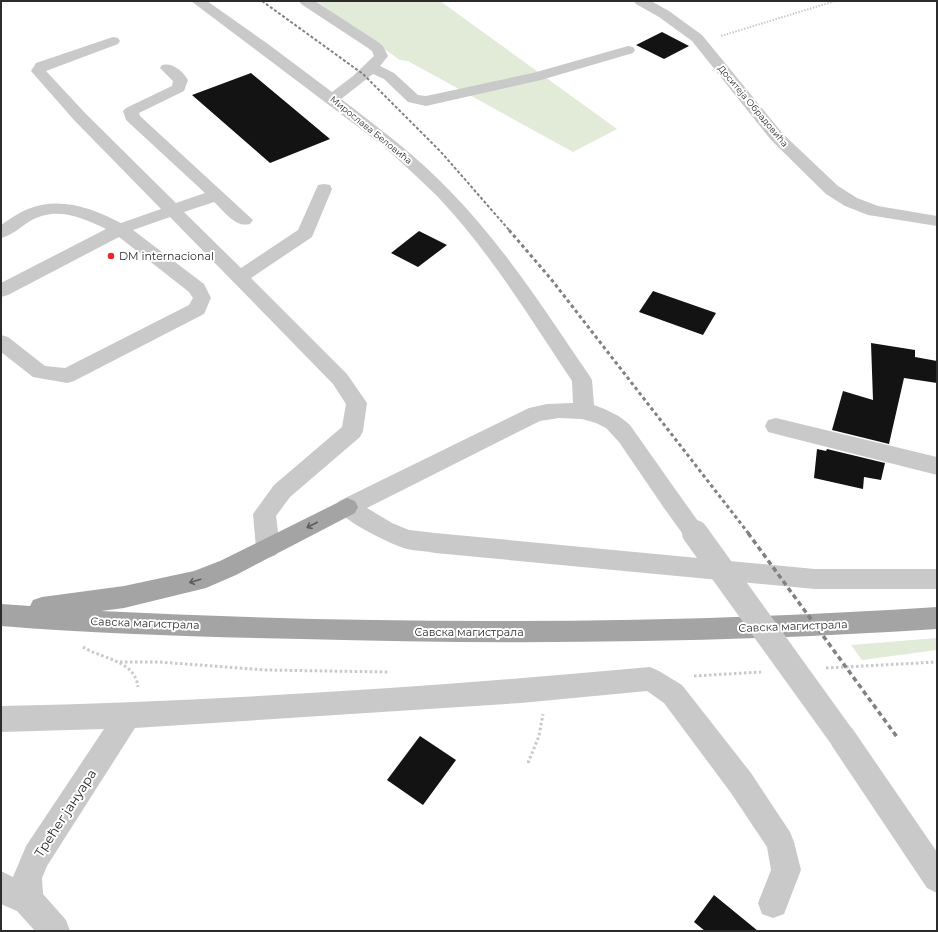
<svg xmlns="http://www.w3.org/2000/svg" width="938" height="932" font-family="Montserrat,sans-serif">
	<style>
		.green { fill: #e1ebd8 }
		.building { fill: #131313 }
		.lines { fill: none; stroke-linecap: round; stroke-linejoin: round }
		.path-far1 { stroke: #c9c9c9; stroke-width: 2; stroke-dasharray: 1.5 1.5; stroke-linecap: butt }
		.path { stroke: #c9c9c9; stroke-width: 3; stroke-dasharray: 2.5 2.5; stroke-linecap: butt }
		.minor { fill: #c9c9c9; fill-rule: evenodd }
		.major { fill: #a4a4a4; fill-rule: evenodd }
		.rail-far2 { stroke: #818181; stroke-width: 2; stroke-dasharray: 3 2; stroke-linecap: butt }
		.rail-far1 { stroke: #818181; stroke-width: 3; stroke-dasharray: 3.5 3; stroke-linecap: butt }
		.rail { stroke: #818181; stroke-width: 3.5; stroke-dasharray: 5 3.5; stroke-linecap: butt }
		.minor-bridge-far1 { stroke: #c9c9c9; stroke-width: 20 }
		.minor-bridge { stroke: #c9c9c9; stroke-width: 26 }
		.oneway { stroke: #5c5c5c }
		.poi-dot { fill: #eb2629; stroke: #fff; stroke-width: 1.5 }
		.labels { text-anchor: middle; stroke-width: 4; stroke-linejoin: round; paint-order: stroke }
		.far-street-label { font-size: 9px; fill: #2c2c2c; stroke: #fff }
		.poi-label { font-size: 11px; fill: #2c2c2c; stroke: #fff; text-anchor: start }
		.street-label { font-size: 11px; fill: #2c2c2c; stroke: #fff }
		.near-street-label { font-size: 13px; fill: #2c2c2c; stroke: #fff }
	</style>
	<rect width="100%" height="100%" fill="#fff"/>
	<!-- green -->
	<path class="green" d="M316,1H440L617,129L573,152L408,61L400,60Z
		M937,638V650L862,660L851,645Z"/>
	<!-- building -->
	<path class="building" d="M662,32L689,46L664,59L636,45Z
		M251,73L330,139L270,163L192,95Z
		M419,231L447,245L418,267L391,253Z
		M653,291L716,313L703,335L639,312Z
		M871,343L915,350V357L937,361V383L904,378L889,444L832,430L843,391L873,400Z
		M817,449L826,451L827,449L885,463L881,480L864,477L863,489L814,478Z
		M420,736L456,760L423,805L387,780Z
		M714,895L758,931H705L694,922Z"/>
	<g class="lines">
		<!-- path-far1 -->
		<path class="path-far1" d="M721,36L835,1"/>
		<!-- path -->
		<path class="path" d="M83,647C102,659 135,660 138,687
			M120,662H159L266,670L388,672
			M826,668L937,662
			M694,676L761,672
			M528,763L539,736L543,714"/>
		<!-- minor -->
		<path class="minor" d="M191,1H207L268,44L332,92L353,76L374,56L372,51L368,48L301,4L299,1H315L378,42L383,46L388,56L380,66L394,73L418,95L426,96L533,73L628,46L633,47L635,50L633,53L541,80L426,106L408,102L384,79L373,74L341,99C379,128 417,156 450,191C504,246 546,312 589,375L592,380L594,405C608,410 619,415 630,425L680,496L683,502L680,508L672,511L664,508L619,442L606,428L596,423L582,419L559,418L540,421L367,508L392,523L409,530L435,533L815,569H937V589H815L435,553C426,551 416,551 407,549C390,544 344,522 336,507L339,501L529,408L547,404L573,403L572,381C530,318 490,252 438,197C420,179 401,162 382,145Z
			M634,1H651L669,11L702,35L783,134L838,186L857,198L878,206L937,216V226L868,215L845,206L826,194L771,140L692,41L659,17L636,4Z
			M113,37L118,38L120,41L118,44L46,71L86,114L176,203L205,193L126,120L123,111L126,108L172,86L173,81L160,68L162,65C172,62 183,71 188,80L184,91L139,113L140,116L253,220L250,224C235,228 224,211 214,202L184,212L241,268L298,230L318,185L324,184L330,185L332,189L312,237L251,278L347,374L367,403L363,431L360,437L290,497L276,516L280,548L276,555L268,558L260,555L256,548L253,514L274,485L342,427L346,404L333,384L170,217L133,230L204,284L211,298L204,314L74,381L67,383L33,377L1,352V335L8,337L45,366L65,368L189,305L193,298L189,292L119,237L8,295L1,297V283L106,229C81,217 56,206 30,221C21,227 12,235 1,238V225C10,219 18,213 28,209C60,196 92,208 121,223L161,209L74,120L31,71L36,63Z
			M776,418L937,457V475L768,432L765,426L768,420Z
			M650,667L659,671L682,685L751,773L790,832L794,842L801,870L784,914L773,918L762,914L758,903L771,870L767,847L731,793L664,703L647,691L521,703L135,728L47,866L42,878L43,894L66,920L70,931H35L17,911L1,904V871L13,877L26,846L104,729L1,732V706C218,701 434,687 650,667Z
			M842,724L852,728L937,852V893L927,888L832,746L829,737L832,728Z"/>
		<!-- major -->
		<path class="major" d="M347,498L355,501L358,507L355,513L236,575L206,588L124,608L101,611C379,625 659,625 937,607V629C725,643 514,645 302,639C201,637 101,634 1,626V604L30,606L33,600L42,597L124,586L194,571L220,561Z"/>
		<!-- rail-far2 -->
		<path class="rail-far2" d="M262,1L363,74L441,152L510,231"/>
		<!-- rail-far1 -->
		<path class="rail-far1" d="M509,230L551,279L749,534"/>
		<!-- rail -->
		<path class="rail" d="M748,533L897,737"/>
		<!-- minor-bridge-far1 -->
		<path class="minor-bridge-far1" d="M672,502L695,534"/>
		<!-- minor-bridge -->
		<path class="minor-bridge" d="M695,533L842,737"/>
	</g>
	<!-- one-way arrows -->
	<defs><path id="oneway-shaft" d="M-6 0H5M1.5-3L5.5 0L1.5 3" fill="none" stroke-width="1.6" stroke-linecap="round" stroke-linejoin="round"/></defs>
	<g class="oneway">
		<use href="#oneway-shaft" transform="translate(312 525) rotate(153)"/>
		<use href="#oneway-shaft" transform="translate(195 581) rotate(163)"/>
	</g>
	<!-- markers -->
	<circle class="poi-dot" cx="111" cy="256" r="4"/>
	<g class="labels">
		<!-- far-street labels -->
		<g class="far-street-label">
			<text transform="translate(753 106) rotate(50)" y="3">Доситеја Обрадовића</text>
			<text transform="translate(371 130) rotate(39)" y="3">Мирослава Беловића</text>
		</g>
		<!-- poi labels -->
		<g class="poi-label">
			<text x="119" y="260">DM internacional</text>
		</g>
		<!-- street labels -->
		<g class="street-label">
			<text transform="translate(145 623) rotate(2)" y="4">Савска магистрала</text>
			<text transform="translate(793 626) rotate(-2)" y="4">Савска магистрала</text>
			<text x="469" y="636">Савска магистрала</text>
		</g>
		<!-- near-street labels -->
		<g class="near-street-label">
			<text transform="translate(65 813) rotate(-57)" y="5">Трећег јануара</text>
		</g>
	</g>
	<!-- border -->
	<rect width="938" height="932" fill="none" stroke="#2c2c2c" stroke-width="4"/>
</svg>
